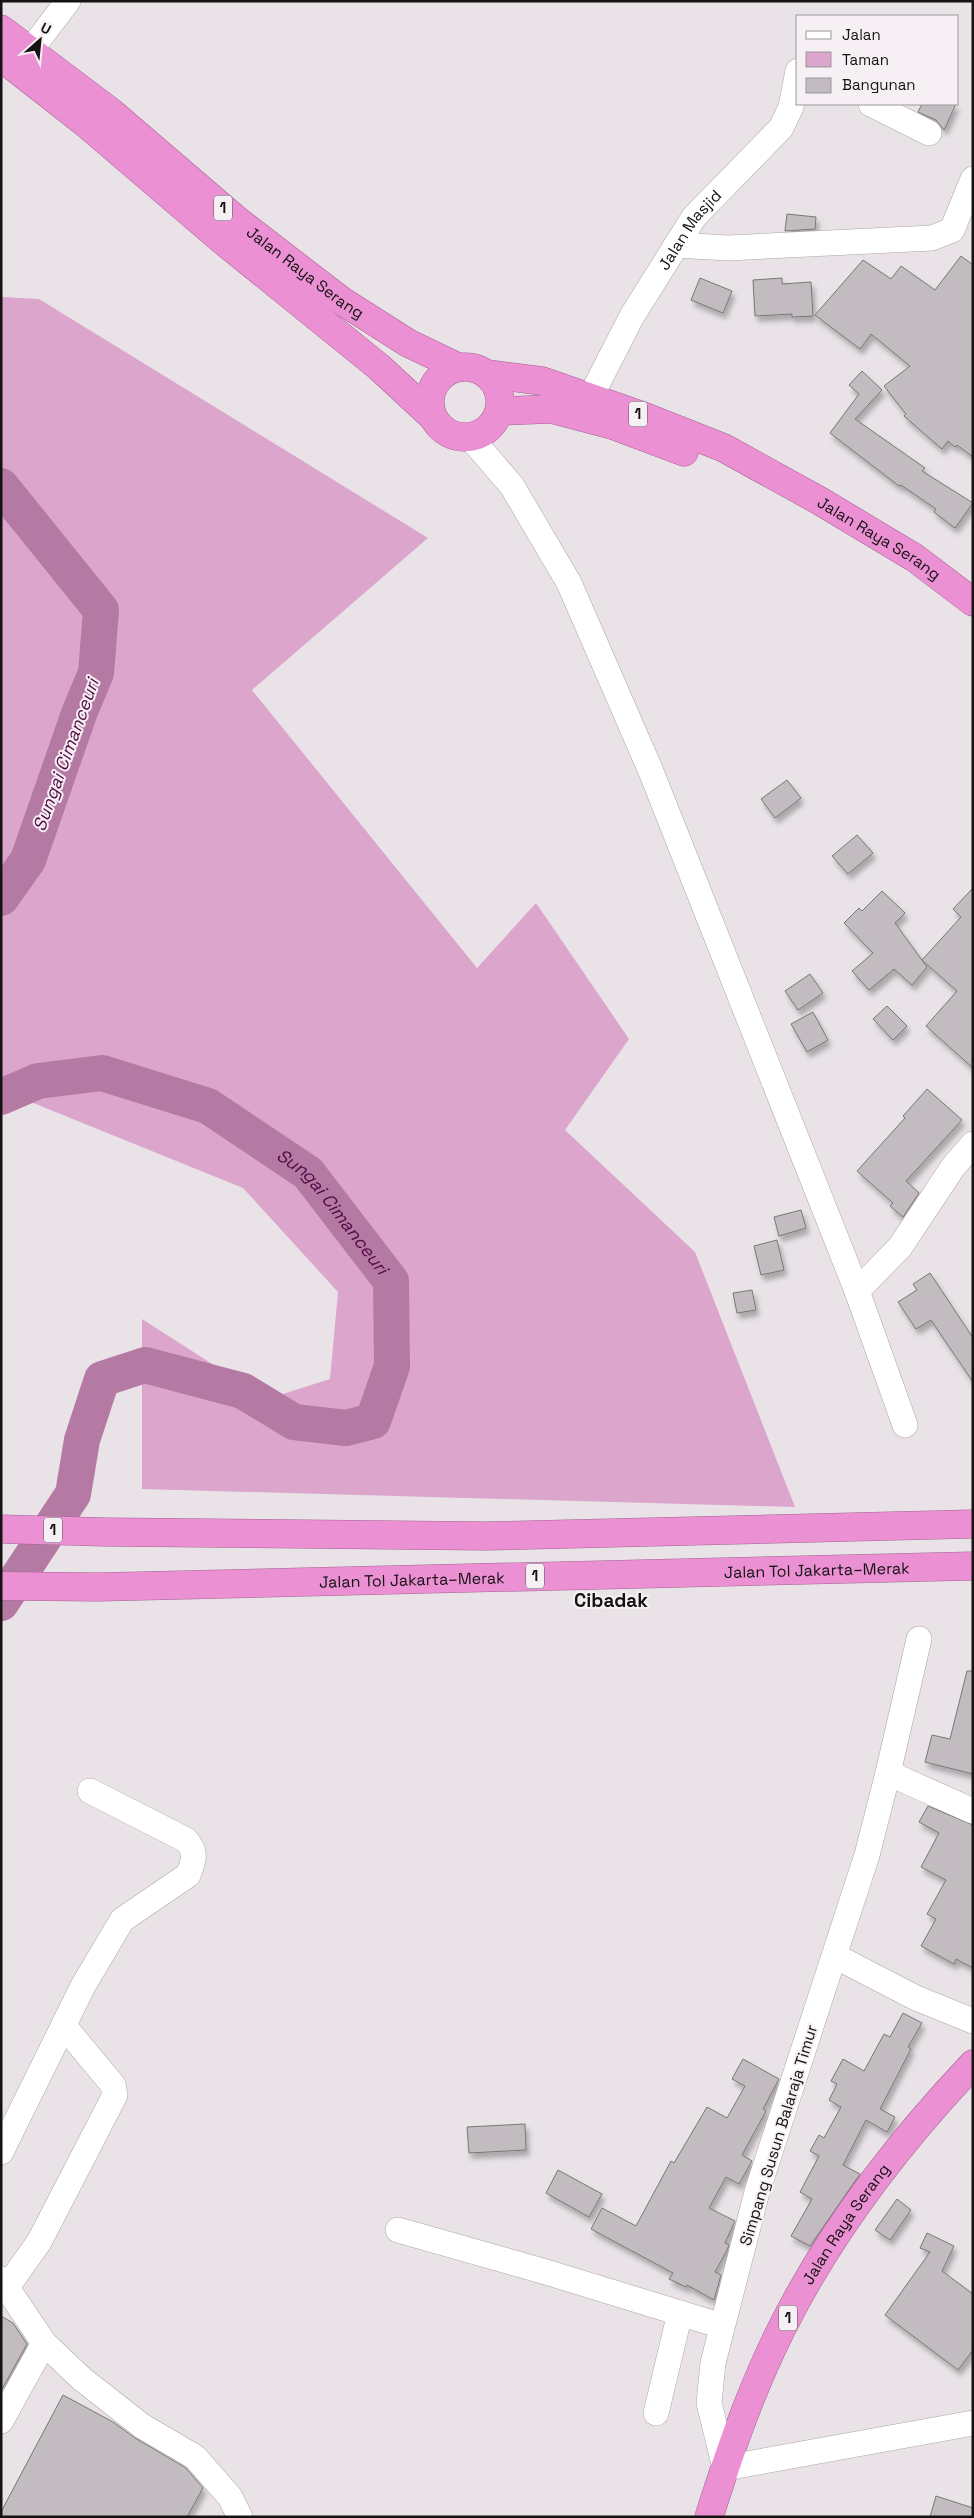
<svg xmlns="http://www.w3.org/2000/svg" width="974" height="2518" font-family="'Space Grotesk',sans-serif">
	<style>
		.green { fill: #dba5cc }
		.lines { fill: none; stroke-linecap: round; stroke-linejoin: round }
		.river { stroke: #b57aa4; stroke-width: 36 }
		.building { fill: #c2bcc0; stroke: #7a7578; filter: url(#shadow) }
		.minor-casing { stroke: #aba5a9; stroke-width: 26 }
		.highway-casing { stroke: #a06490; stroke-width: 29 }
		.minor { stroke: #fff; stroke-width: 25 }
		.highway { stroke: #ec90d4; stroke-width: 28 }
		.labels { text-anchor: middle; stroke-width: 4; stroke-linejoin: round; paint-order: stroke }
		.shield { fill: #f6f0f4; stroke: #585556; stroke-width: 1 }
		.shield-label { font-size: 15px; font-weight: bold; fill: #141213 }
		.street-label { font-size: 16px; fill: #141213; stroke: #f6f0f4 }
		.water-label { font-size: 18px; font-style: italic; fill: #520945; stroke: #f6f0f4 }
		.quarter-label { font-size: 19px; font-weight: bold; fill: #141213; stroke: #f6f0f4 }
	</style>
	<defs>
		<filter id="shadow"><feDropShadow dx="3" dy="5.5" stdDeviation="2.5" flood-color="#0004"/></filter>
	</defs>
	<rect width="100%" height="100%" fill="#e9e3e7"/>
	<!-- green -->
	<path class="green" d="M1,297L39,299L428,538L252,690L477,968L536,903L629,1039L565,1130L695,1252L795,1507L142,1489V1319L267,1399L330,1379L338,1292L243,1188L16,1096L1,1102Z"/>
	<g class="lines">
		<!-- river -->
		<g class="river">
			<path d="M1,486L101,610L96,673L80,711L28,860L1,898"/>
			<path id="s1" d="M1,1097L38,1081L102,1073L208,1106L308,1173L391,1281L392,1366L373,1421L346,1428L294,1422L243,1391L145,1365L102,1379L82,1440L73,1494L1,1603"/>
		</g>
	</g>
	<!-- building -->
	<path class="building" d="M922,104H956L944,130L936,120L918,112Z
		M787,214L816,217L815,229L785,231Z
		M961,256L973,265V457L957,445L955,447L948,441L942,449L904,416L906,414L884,386L910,366L871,334L860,349L815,315L863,260L891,279L901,266L935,290Z
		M700,278L732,291L723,313L691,300Z
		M782,278V284L811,282L813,316L792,317V314L755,316L753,280Z
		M862,371L882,390L855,419L925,468L922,471L973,503L955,528L934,512L936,509L901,485L899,486L830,433L859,394L849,385Z
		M787,780L801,798L775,818L761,799Z
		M857,835L873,853L848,874L832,856Z
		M973,888V1068L926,1026L957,991L922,960L961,917L953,909Z
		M882,891L905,913L895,923L927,967L912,985L894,969L869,990L852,971L873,953L844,923L859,908L862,911Z
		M810,974L823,993L798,1010L785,991Z
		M887,1006L907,1026L893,1040L873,1019Z
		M813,1012L828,1040L807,1052L791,1024Z
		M927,1089L962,1120L906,1181L919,1193L903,1217L890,1206L893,1203L857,1171L905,1118L903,1116Z
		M801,1210L806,1228L779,1236L774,1217Z
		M777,1240L784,1270L761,1275L754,1246Z
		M930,1273L973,1338V1382L931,1320L916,1329L898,1302L917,1290L913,1284Z
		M752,1290L756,1310L737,1313L733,1293Z
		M967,1671H973V1774L925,1762L932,1735L950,1739Z
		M928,1806L973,1825V1968L956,1959L954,1964L921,1946L936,1919L927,1914L946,1880L921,1867L939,1833L919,1822Z
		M903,2013L922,2023L908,2047L911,2049L880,2109L895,2117L887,2132L866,2120L843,2165L860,2174L810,2246L791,2236L812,2199L800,2192L819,2156L810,2151L819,2135L824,2138L841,2107L829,2100L837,2084L831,2081L843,2059L864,2071L884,2034L890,2037Z
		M743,2059L779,2079L763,2109L766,2111L742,2155L752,2161L739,2184L726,2177L709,2208L735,2221L725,2243L729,2245L727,2250L715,2272L721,2275L714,2300L687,2285L686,2287L669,2279L673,2273L591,2229L602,2208L636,2226L671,2161L674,2163L707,2107L727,2118L745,2086L732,2079Z
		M525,2124L526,2150L469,2153L467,2127Z
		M558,2170L602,2194L589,2217L546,2193Z
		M897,2199L911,2210L890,2240L875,2230Z
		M927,2233L954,2246L942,2271L973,2294V2350L958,2370L885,2315L930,2252L920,2248Z
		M1,2316L13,2323L27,2344L1,2391Z
		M63,2395L113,2422L135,2438L186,2468L203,2488L187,2517H1V2512Z
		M936,2496L973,2508V2517H930Z"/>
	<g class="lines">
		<defs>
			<g id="minor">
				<path d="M30,51L68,1"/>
				<path d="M871,104L929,133"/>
				<path d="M676,245L728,248L932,238L952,230L973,179"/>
				<path id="s2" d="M590,398L632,316L694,217L781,128L791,107L798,71"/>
				<path d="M470,437L512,486L569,583L650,769L857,1291L905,1425"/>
				<path d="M857,1291L900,1247L953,1167L973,1144"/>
				<path d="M919,1639L888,1773L867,1855L757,2192L713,2363L709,2403L725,2468L973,2423"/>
				<path d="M888,1773L973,1811"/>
				<path d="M835,1956L916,1998L973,2021"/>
				<path d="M1,2152L83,1986L122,1920L188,1875C194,1861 197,1852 186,1840L90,1791"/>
				<path d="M398,2230L546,2272L722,2326"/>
				<path d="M1,2279L44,2343L82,2379L142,2426L195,2457L230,2497L240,2517"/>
				<path d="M7,2287L39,2242L115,2095L113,2085L64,2026"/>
				<path d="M656,2413L680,2313"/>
				<path d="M1,2421L44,2343"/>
			</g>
			<g id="highway">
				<path id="s3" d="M1,29L111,112L238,221L342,301L408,343L458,367"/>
				<path d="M1,57L84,122L222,240L379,367L433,417"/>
				<circle cx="465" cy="402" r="35"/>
				<path id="s4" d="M487,374L542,381L643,416L724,448L820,501L915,558L973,602"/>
				<path d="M499,411L551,409L612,425L684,452"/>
				<path d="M1,1529L105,1532L486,1536L973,1524"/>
				<path id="s5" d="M1,1586L98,1587L973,1566"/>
				<path id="s6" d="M709,2517C732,2444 758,2370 795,2303C842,2216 905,2136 973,2064"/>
			</g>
		</defs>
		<!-- minor casing -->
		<use href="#minor" class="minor-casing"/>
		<!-- highway casing -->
		<use href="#highway" class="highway-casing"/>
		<!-- minor -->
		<use href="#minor" class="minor"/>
		<!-- highway -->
		<use href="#highway" class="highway"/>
	</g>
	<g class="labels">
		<!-- shield labels -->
		<g class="shield">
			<rect x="214" y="195.5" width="18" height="25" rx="4"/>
			<rect x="629" y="401.5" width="18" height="25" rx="4"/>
			<rect x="44" y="1517.5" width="18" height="25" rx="4"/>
			<rect x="526" y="1563.5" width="18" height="25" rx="4"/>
			<rect x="779" y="2305.5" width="18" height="25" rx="4"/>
		</g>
		<g class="shield-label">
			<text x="223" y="213">1</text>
			<text x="638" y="419">1</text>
			<text x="53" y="1535">1</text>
			<text x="535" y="1581">1</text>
			<text x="788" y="2323">1</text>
		</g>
		<!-- street labels -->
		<g class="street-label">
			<text dy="6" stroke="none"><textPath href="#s2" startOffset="196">Jalan Masjid</textPath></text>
			<text dy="6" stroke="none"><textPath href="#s3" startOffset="390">Jalan Raya Serang</textPath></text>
			<text dy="6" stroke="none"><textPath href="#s4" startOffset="429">Jalan Raya Serang</textPath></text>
			<text dy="6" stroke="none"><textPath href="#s5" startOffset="816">Jalan Tol Jakarta–Merak</textPath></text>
			<text dy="6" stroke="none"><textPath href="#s5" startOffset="411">Jalan Tol Jakarta–Merak</textPath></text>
			<text transform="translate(778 2135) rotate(-73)" y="6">Simpang Susun Balaraja Timur</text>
			<text dy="6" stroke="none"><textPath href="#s6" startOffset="325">Jalan Raya Serang</textPath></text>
		</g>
		<!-- water labels -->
		<g class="water-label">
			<text transform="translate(66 755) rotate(-70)" y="6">Sungai Cimanceuri</text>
			<text dy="6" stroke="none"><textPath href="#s1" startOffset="381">Sungai Cimanceuri</textPath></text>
		</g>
		<!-- quarter labels -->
		<g class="quarter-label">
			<text x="611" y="1607">Cibadak</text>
		</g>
	</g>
	<!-- border -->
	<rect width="974" height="2518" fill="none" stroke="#141213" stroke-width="5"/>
	<!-- legend -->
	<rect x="796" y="15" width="162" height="90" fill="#f6f0f4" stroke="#9c979a"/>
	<rect x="806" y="31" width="25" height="8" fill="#ffffff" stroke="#9c979a"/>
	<text x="842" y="40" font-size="15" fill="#141213">Jalan</text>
	<rect x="806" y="52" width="25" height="15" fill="#dba5cc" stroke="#9c979a"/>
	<text x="842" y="65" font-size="15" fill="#141213">Taman</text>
	<rect x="806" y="78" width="25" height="15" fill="#c2bcc0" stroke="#9c979a"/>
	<text x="842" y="90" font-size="15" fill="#141213">Bangunan</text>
	<!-- north arrow -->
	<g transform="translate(40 40) rotate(27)" stroke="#f6f0f4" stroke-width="4" paint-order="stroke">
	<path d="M0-4L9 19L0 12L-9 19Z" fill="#141213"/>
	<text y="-8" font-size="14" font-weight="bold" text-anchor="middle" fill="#141213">U</text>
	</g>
</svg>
